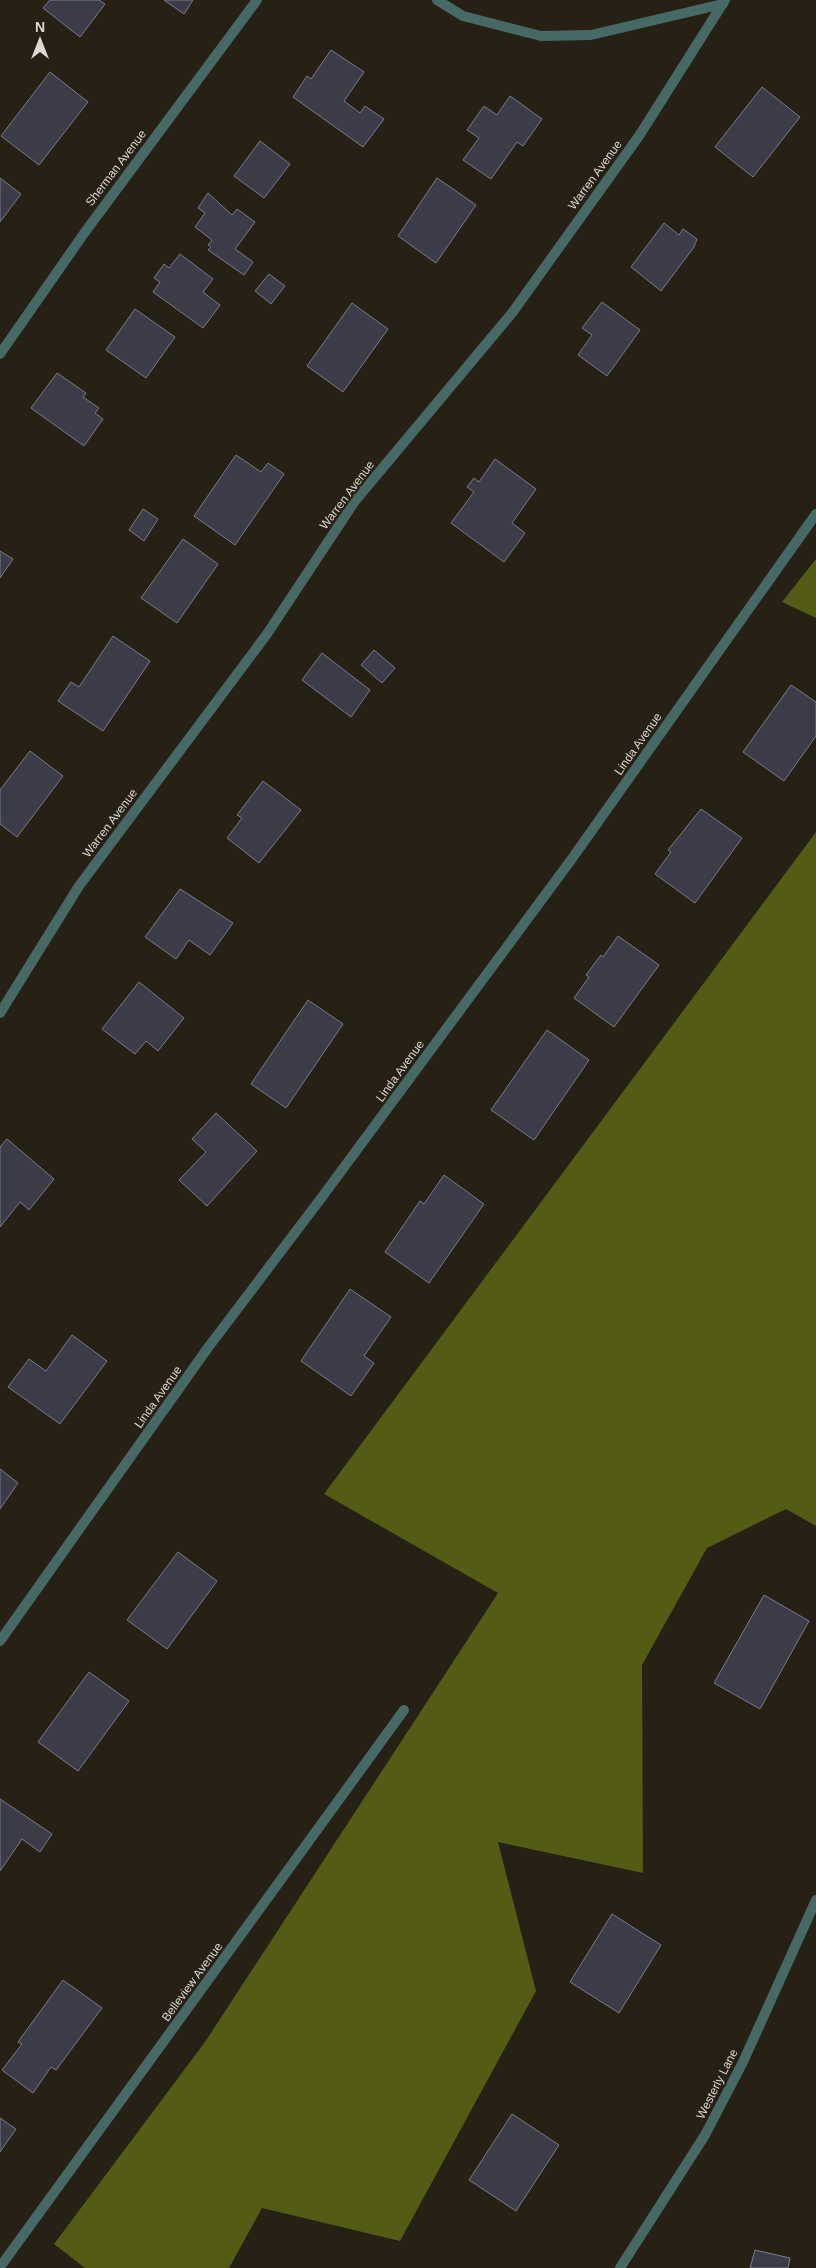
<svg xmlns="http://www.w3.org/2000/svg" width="816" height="2268" font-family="Arial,sans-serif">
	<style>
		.forest { fill: #545b14 }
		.building { fill: #3c3c49; stroke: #7b7c8a }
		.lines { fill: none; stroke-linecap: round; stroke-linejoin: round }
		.street { stroke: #466965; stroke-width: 10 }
		.labels { text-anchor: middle; stroke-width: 4.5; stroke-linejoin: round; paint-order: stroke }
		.street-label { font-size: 12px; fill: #ddd9d2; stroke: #262015 }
	</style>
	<rect width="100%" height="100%" fill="#262015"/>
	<!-- forest -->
	<path class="forest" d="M816,559V618L782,602Z
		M816,832V1526L786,1509L707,1548L642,1665L643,1873L498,1842L536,1991L400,2241L262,2208L229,2268H85L54,2244L205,2042L498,1593L324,1494Z"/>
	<!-- building -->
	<path class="building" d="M50,0H99L105,4L80,37L43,8Z
		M164,0H193L184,14Z
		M331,50L364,72L344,101L360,113L365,106L384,119L363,147L293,97L307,76L311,79Z
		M50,72L88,102L39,165L1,136Z
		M762,87L800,117L753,177L715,147Z
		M510,96L542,119L523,146L517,142L491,179L463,160L479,138L467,130L484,106L497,115Z
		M260,141L290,164L264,198L234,176Z
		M0,178L21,194L0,222Z
		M437,178L476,205L436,263L398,236Z
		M208,193L232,215L237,209L255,222L235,249L253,262L244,275L208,250L211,247L208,245L212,240L195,227L205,213L198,208Z
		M664,223L679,235L683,229L697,239L694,247L661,291L631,267Z
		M180,254L213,279L203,292L220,305L203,328L153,292L160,282L154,278L164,264L169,268Z
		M269,274L285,286L271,304L255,291Z
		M602,302L640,330L607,376L578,355L592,335L582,328Z
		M352,303L388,329L343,392L307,366Z
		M135,309L175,337L146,378L106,350Z
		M57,373L86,393L83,397L99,408L95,413L103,419L84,446L31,408Z
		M236,455L261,472L268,463L284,474L235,545L194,516Z
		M495,459L536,489L512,523L525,533L504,562L451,523L474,492L467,487L474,478L479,482Z
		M143,509L158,519L144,541L129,530Z
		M183,539L218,564L177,623L141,598Z
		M0,551L13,559L0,578Z
		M113,636L150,661L103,731L58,701L71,682L79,687Z
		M374,650L395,668L382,683L361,665Z
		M322,653L370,690L351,717L302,680Z
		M791,685L816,702V736L784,781L743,752Z
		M30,751L63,776L17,837L0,824V790Z
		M263,781L301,810L259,863L227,838L242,818L237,815Z
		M701,809L742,838L695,903L655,874L671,852L668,850Z
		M180,889L233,923L210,955L189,940L176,959L145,937Z
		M618,936L659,965L614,1027L574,998L589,977L586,975L601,955L603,957Z
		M139,982L184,1018L158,1051L146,1041L135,1054L102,1029Z
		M308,1000L343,1024L286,1108L251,1084Z
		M547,1030L589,1060L534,1140L491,1110Z
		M216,1113L257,1151L207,1206L179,1180L206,1152L192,1139Z
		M7,1139L54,1179L29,1210L20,1202L0,1227V1147Z
		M444,1175L484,1204L429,1283L385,1252L420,1201L424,1204Z
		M350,1289L391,1317L364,1356L374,1363L351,1396L301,1361Z
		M72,1335L107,1361L60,1424L8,1387L29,1359L46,1371Z
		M0,1469L18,1483L0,1509Z
		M178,1552L217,1581L167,1649L127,1620Z
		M764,1595L809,1621L760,1709L714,1683Z
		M89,1672L129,1701L78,1771L38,1742Z
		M0,1799L52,1834L40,1852L22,1839L0,1871Z
		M612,1914L661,1945L619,2013L570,1982Z
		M63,1980L102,2008L56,2070L51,2067L33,2093L2,2070L22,2044L18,2042Z
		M512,2114L559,2145L516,2211L469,2180Z
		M0,2118L16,2129L0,2152Z
		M755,2250L790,2258L788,2268H750Z"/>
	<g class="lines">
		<!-- street -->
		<path class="street" d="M437,0L463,16L541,36L591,35L723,4
			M0,354L85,232L257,0
			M0,1013L79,886L267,634L355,501L512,313L639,136L725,0
			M0,1641L207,1349L322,1197L571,860L816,514
			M0,2267L404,1710
			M620,2268L705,2135L743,2062L816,1900"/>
	</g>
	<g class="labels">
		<!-- street labels -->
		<g class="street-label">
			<text transform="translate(116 168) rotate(-53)" y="4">Sherman Avenue</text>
			<text transform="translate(595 175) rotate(-54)" y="4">Warren Avenue</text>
			<text transform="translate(347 495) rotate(-53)" y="4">Warren Avenue</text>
			<text transform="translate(638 744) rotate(-55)" y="4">Linda Avenue</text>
			<text transform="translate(110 823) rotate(-53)" y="4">Warren Avenue</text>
			<text transform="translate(400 1071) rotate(-54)" y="4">Linda Avenue</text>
			<text transform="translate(158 1397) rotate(-55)" y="4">Linda Avenue</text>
			<text transform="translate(192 1982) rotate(-54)" y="4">Belleview Avenue</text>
			<text transform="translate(717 2084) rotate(-63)" y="4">Westerly Lane</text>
		</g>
	</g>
	<!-- north arrow -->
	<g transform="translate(40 40)" stroke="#262015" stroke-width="4" paint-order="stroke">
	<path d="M0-4L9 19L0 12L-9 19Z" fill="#ddd9d2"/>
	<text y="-8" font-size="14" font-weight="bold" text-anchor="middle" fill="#ddd9d2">N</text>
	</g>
</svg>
